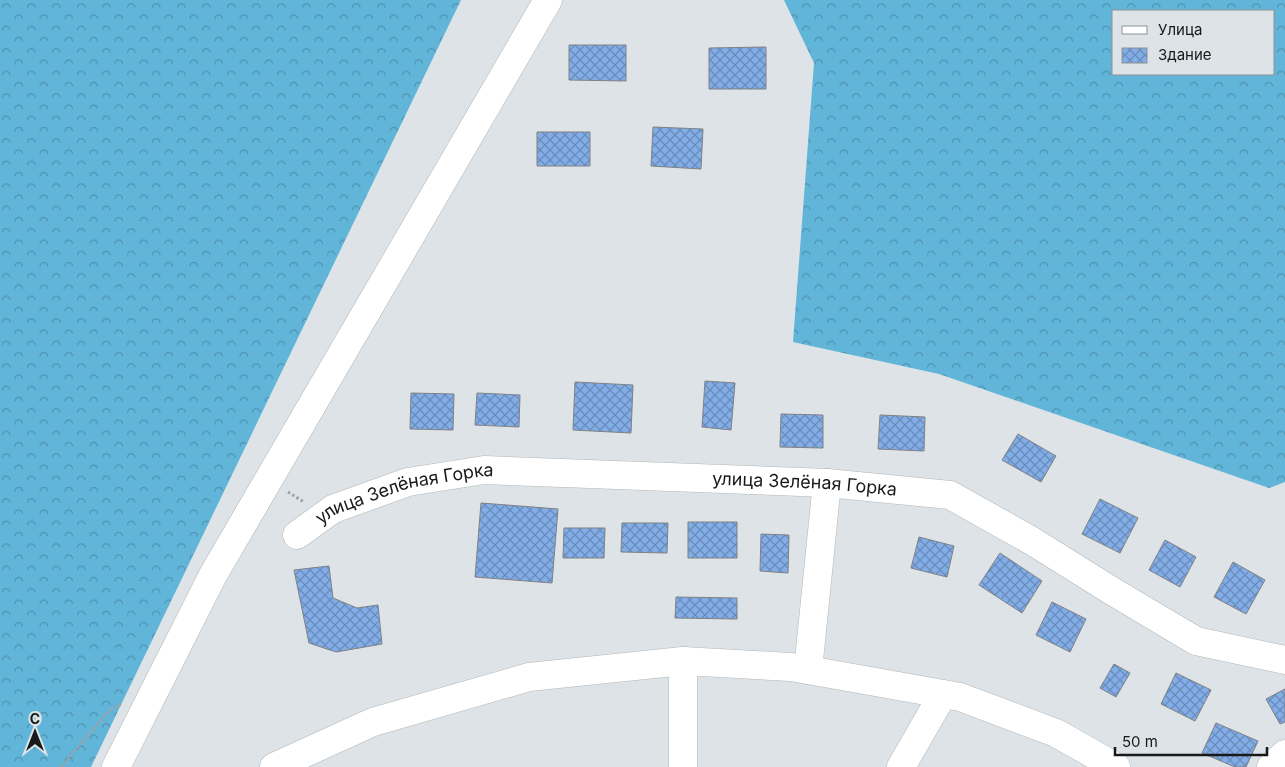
<svg xmlns="http://www.w3.org/2000/svg" width="1285" height="767" font-family="Inter,sans-serif">
	<style>
		.forest { fill: url(#forest-crowns); fill-rule: evenodd }
		.building { fill: url(#building-cross-hatch); stroke: #7f8185 }
		.lines { fill: none; stroke-linecap: round; stroke-linejoin: round }
		.minor-casing { stroke: #b2b7ba; stroke-width: 29 }
		.path { stroke: #9da2a4; stroke-width: 3; stroke-dasharray: 2.5 2.5; stroke-linecap: butt }
		.minor { stroke: #fff; stroke-width: 28 }
		.labels { text-anchor: middle; stroke-width: 4; stroke-linejoin: round; paint-order: stroke }
		.street-label { font-size: 18px; fill: #181a1a; stroke: #dde3e6 }
	</style>
	<defs>
		<pattern id="forest-crowns" width="20" height="18" patternUnits="userSpaceOnUse" patternTransform="scale(1.25)"><rect width="20" height="18" fill="#61b5d9"/><path d="M2 6a3 3 0 1 1 6 0M12 15a3 3 0 1 1 6 0" fill="none" stroke="#4f92af"/></pattern>
		<pattern id="building-cross-hatch" width="8" height="8" patternUnits="userSpaceOnUse" patternTransform="scale(1.25)"><rect width="8" height="8" fill="#82ade7"/><path d="M0 0l8 8M0 8l8-8" fill="none" stroke="#698cba"/></pattern>
	</defs>
	<rect width="100%" height="100%" fill="#dde3e6"/>
	<!-- forest -->
	<path class="forest" d="M0,0H461L91,767H0Z
		M784,0H1285V482L1269,488L939,374L793,342L814,63ZM1274,11V74H1114V11Z"/>
	<!-- building -->
	<path class="building" d="M569,45H626V81L569,80Z
		M766,47V89H709V48Z
		M653,127L703,129L701,169L651,166Z
		M537,132H590V166H537Z
		M705,381L735,383L731,430L702,427Z
		M575,382L633,385L631,433L573,430Z
		M411,393L454,394L453,430L410,429Z
		M477,393L520,395L519,427L475,425Z
		M781,414L823,415V448L780,447Z
		M880,415L925,417L924,451L878,449Z
		M1018,434L1056,456L1041,482L1002,460Z
		M1100,499L1138,518L1120,553L1082,534Z
		M481,503L558,509L552,583L475,577Z
		M688,522H737V558H688Z
		M622,523H668L667,553L621,552Z
		M564,528H605L604,558H563Z
		M761,534L789,535L788,573L760,571Z
		M919,537L954,546L947,577L911,568Z
		M1165,540L1196,557L1180,587L1149,570Z
		M1000,553L1042,581L1022,613L979,585Z
		M1233,562L1265,580L1246,614L1214,597Z
		M329,566L333,598L357,608L378,605L382,644L336,652L309,643L294,570Z
		M676,597L737,598V619L675,618Z
		M1052,602L1086,619L1070,652L1036,635Z
		M1114,664L1130,673L1116,697L1100,688Z
		M1176,673L1211,690L1195,721L1161,704Z
		M1285,689V722L1280,724L1266,699Z
		M1216,723L1258,741L1246,767H1235L1202,753Z"/>
	<g class="lines">
		<defs>
			<g id="minor">
				<path id="s1" d="M297,535L333,509L408,482L484,470L827,483L950,495L1032,541L1112,591L1196,641L1285,660"/>
				<path d="M683,661V767"/>
				<path d="M808,670L827,483"/>
				<path d="M116,767L213,575L548,0"/>
				<path d="M274,767L373,722L529,677L683,661L791,667L960,697L1056,733L1116,767"/>
				<path d="M901,767L943,694"/>
				<path d="M1271,767L1285,754"/>
			</g>
		</defs>
		<!-- minor casing -->
		<use href="#minor" class="minor-casing"/>
		<!-- path -->
		<path class="path" d="M288,492L304,502
			M61,767L109,711L121,704"/>
		<!-- minor -->
		<use href="#minor" class="minor"/>
	</g>
	<g class="labels">
		<!-- street labels -->
		<g class="street-label">
			<text dy="6" stroke="none"><textPath href="#s1" startOffset="522">улица Зелёная Горка</textPath></text>
			<text dy="6" stroke="none"><textPath href="#s1" startOffset="118">улица Зелёная Горка</textPath></text>
		</g>
	</g>
	<!-- legend -->
	<rect x="1112" y="10" width="162" height="65" fill="#dde3e6" stroke="#8e9394"/>
	<rect x="1122" y="26" width="25" height="8" fill="#ffffff" stroke="#8e9394"/>
	<text x="1158" y="35" font-size="15" fill="#181a1a">Улица</text>
	<rect x="1122" y="48" width="25" height="15" fill="url(#building-cross-hatch)" stroke="#8e9394"/>
	<text x="1158" y="60" font-size="15" fill="#181a1a">Здание</text>
	<!-- north arrow -->
	<g transform="translate(35 732)" stroke="#dde3e6" stroke-width="4" paint-order="stroke">
	<path d="M0-4L9 19L0 12L-9 19Z" fill="#181a1a"/>
	<text y="-8" font-size="14" font-weight="bold" text-anchor="middle" fill="#181a1a">С</text>
	</g>
	<!-- scale -->
	<path d="M1115 747v8h152v-8" fill="none" stroke="#181a1a" stroke-width="2.5"/>
	<text x="1122" y="747" font-size="15" fill="#181a1a" stroke="#dde3e6" stroke-width="4" paint-order="stroke">50 m</text>
</svg>
